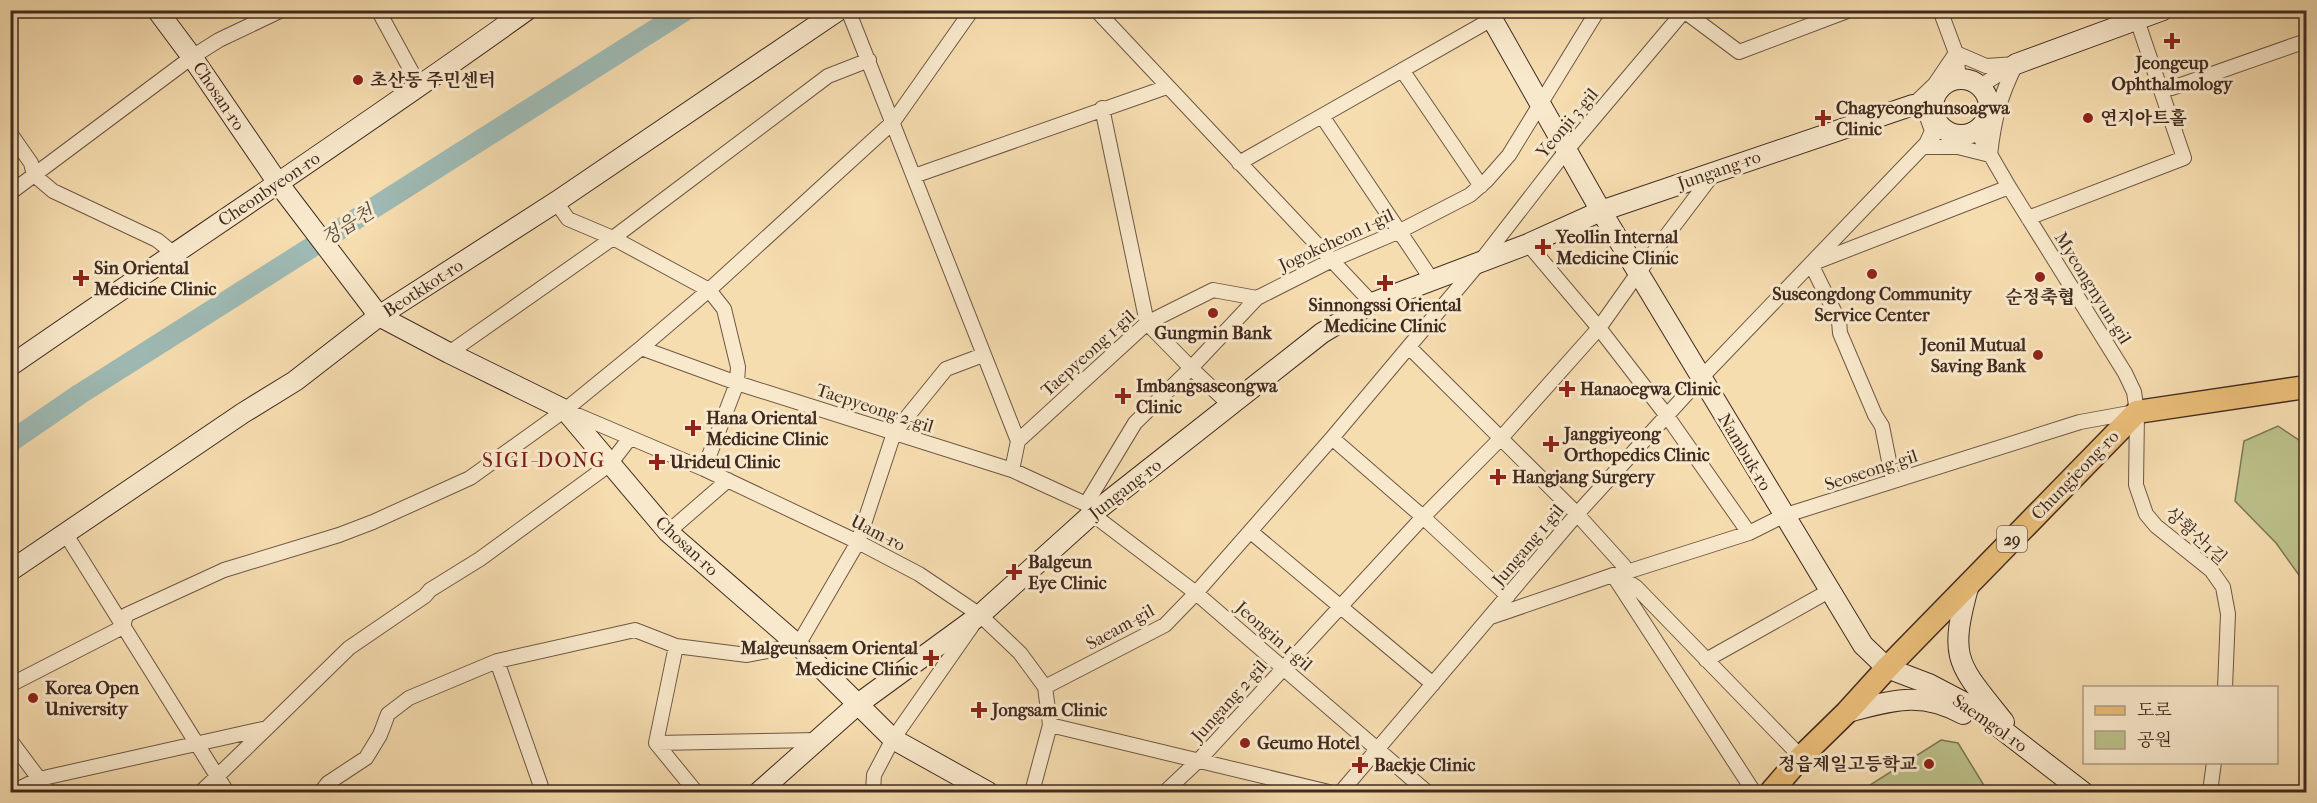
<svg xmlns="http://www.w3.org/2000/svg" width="2317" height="803" font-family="'IM FELL French Canon','Noto Serif KR',serif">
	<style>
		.green { fill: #bcc18b; stroke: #7e7656; stroke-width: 1.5 }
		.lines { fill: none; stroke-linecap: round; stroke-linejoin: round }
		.river { stroke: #9ebab4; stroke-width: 21 }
		.street-casing { stroke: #6e5744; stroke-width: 16 }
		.secondary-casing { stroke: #412a20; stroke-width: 22 }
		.primary-casing { stroke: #412a20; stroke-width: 25 }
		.street { stroke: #f9e9cc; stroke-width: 14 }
		.secondary { stroke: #f9e9cc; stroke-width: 20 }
		.primary { stroke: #ebbe78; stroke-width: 22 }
		.poi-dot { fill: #8f2418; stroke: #f9e9cc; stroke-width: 2 }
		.labels { text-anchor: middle; stroke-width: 6; stroke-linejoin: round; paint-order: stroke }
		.shield { fill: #f9e9cc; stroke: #786354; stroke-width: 1.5 }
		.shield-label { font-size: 16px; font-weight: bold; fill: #412a20 }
		.poi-label { font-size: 18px; font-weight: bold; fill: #412a20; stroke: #f9e9cc; text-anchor: start }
		.street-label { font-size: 18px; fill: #412a20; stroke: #f9e9cc }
		.water-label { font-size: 20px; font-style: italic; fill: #584e45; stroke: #f9e9cc }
		.quarter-label { font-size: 21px; letter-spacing: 1.5px; fill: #7a1f14; stroke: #f9e9cc }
	</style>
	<rect width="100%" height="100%" fill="#f6ddb0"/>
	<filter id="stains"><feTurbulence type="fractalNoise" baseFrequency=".00333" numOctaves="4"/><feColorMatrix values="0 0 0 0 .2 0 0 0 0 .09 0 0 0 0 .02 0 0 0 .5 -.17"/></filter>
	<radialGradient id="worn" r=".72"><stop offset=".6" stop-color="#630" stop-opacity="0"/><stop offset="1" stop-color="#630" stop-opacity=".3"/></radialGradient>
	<!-- green -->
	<path class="green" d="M2278,426L2306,445V585L2276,543L2235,501L2244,441Z
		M1941,740L1958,743L1988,792H1859Z"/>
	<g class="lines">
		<!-- river -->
		<path class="river" d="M10,442L80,394L686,10"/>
		<defs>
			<path id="street" d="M378,10L420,87
				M848,10L1018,441L1012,470
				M1096,10L1372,303
				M1940,10L1956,53L1959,79
				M1684,11L1739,52L1850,10
				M1956,53L1986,66L2016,64
				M1402,70L1481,186
				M1980,86L2014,65
				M2160,89L2172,88L2306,41
				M1913,105L1935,84L1956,53
				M1913,105L1926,114L1932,131L1927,142
				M1102,108L1147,323L1191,368L1231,406
				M1322,116L1432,280
				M1976,130L2009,187L2125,373L2134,392L2137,412L2136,485L2146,514L2156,526L2211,570L2223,587L2228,614L2225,688
				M10,133L31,163L34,175L53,191L157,240L173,253
				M1925,147H1958L1990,155
				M1990,155C1994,118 2000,97 2016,64
				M1239,163L1492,19
				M914,176L1167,87
				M10,193L192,57L219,40L282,10
				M556,202L568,219L613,238L709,290L724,309L738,367L737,383L704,469
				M2028,218L2184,158L2137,20
				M1528,244L1599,328L1667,416L1749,533
				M1409,347L1577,514L1624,566L1620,576L1636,587L1801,757
				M641,348L737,383L1012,470L1086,504L1092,514L1196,593L1427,792
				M449,353L613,238L828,76L869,60
				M570,412L704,469L858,542L919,574L980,615L1020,653L1045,687L1050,725L1032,792
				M1332,438L1423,517L1508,596
				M1018,441L1147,323L1213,290L1257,298
				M1893,481L1882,426L1875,415L1840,333L1839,321L1811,264L2009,187
				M1086,504L1135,423L1191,368L1257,298L1332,260L1400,231L1470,195L1487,180L1509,155L1598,10
				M668,532L728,480
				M1251,532L1433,684
				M65,533L227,792
				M1613,575L1754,792
				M1491,617L1613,575L1620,576L1633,570L1749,533L1783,516L2080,422L2135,412
				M676,646L656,743L696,792
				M1706,660L1829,591
				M497,661L543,792
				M10,685L123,627L126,615L224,570L339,535L373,522L470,478L565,410L641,348L709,290L893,122L972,10
				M1045,687L1165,625L1196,593L1332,438L1480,262L1566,151L1685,10
				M1050,725L1329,792
				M10,740L49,792
				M656,743L819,740
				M12,792L39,779L267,728L349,648L425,596L430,590L480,559L610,464L630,438
				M201,792L267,728
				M321,792L328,783L366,758L380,735L388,714L409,698L497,661L635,630L676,646L747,655L798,645L858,542L894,433L946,369L983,355
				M873,792L874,775L893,739L972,626
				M1165,792L1199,760L1423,517L1502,437L1599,328L1638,273L1714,173
				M1341,792L1577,514L1701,378L1941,128
				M2210,792L2214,762"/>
			<path id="secondary" d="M157,10L192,57L278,183L379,316L449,353L565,410L668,532L798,645L893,739L988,792
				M1487,10L1601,211L1863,645L1887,668L1929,684L1973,707L2083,792
				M2016,64L2163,10
				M1933 107a28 28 0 1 1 56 0a28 28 0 1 1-56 0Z
				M10,366C182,247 357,132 527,10
				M10,571L243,413L295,381L379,316L556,202L839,10
				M1969,584C1948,660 1957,663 2004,722
				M1847,712C1892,701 1920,690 1963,714
				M759,792L858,704L980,615L1092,514L1322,333L1372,303L1528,244L1601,211L1913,105"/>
			<path id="primary" d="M1771,792L1801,757L1847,712L1887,668L2137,412L2306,387"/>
		</defs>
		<!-- street casing -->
		<use href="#street" class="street-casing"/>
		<!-- secondary casing -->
		<use href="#secondary" class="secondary-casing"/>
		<!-- primary casing -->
		<use href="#primary" class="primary-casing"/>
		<!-- street -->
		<use href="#street" class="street"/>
		<!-- secondary -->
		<use href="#secondary" class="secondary"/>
		<!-- primary -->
		<use href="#primary" class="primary"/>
	</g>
	<!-- markers -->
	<g class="poi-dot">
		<path d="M2169 32h6v6h6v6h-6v6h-6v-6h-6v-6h6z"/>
		<circle cx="358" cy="80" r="6"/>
		<path d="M1820 109h6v6h6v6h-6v6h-6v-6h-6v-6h6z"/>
		<circle cx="2088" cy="118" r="6"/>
		<path d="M1540 238h6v6h6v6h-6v6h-6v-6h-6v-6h6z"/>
		<circle cx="1872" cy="274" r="6"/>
		<circle cx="2040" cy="277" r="6"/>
		<path d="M78 269h6v6h6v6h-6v6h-6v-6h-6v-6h6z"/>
		<path d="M1382 274h6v6h6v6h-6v6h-6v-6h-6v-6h6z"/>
		<circle cx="1213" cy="313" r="6"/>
		<circle cx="2038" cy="355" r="6"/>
		<path d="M1564 380h6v6h6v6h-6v6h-6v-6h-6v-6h6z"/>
		<path d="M1120 387h6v6h6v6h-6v6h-6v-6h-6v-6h6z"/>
		<path d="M690 419h6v6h6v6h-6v6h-6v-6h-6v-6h6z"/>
		<path d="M1548 435h6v6h6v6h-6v6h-6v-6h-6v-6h6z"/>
		<path d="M654 453h6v6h6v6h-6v6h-6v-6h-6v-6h6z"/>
		<path d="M1495 468h6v6h6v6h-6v6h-6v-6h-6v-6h6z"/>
		<path d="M1011 563h6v6h6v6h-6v6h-6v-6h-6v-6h6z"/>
		<path d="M928 649h6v6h6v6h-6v6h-6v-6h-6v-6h6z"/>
		<circle cx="33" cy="698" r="6"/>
		<path d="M976 701h6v6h6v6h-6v6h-6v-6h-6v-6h6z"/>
		<circle cx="1245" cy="743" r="6"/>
		<circle cx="1929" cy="764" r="6"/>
		<path d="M1357 756h6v6h6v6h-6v6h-6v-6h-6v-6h6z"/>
	</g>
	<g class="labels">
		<!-- shield labels -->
		<rect class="shield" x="1997" y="526" width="30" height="26" rx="4.5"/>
		<g class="shield-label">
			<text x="2012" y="545">29</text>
		</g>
		<!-- poi labels -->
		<g class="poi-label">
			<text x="2172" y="69" text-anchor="middle">Jeongeup<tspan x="2172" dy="21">Ophthalmology</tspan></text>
			<text x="370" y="86">초산동 주민센터</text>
			<text x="1836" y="114">Chagyeonghunsoagwa<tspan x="1836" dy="21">Clinic</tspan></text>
			<text x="2100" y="124">연지아트홀</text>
			<text x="1556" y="243">Yeollin Internal<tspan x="1556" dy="21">Medicine Clinic</tspan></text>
			<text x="94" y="274">Sin Oriental<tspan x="94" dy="21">Medicine Clinic</tspan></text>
			<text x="1872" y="300" text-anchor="middle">Suseongdong Community<tspan x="1872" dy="21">Service Center</tspan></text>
			<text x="2040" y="303" text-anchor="middle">순정축협</text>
			<text x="1385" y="311" text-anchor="middle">Sinnongssi Oriental<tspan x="1385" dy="21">Medicine Clinic</tspan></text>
			<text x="1213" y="339" text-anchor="middle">Gungmin Bank</text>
			<text x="2026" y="351" text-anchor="end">Jeonil Mutual<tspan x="2026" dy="21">Saving Bank</tspan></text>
			<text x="1136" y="392">Imbangsaseongwa<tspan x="1136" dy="21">Clinic</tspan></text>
			<text x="1580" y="395">Hanaoegwa Clinic</text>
			<text x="706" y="424">Hana Oriental<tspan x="706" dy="21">Medicine Clinic</tspan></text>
			<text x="1564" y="440">Janggiyeong<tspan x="1564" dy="21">Orthopedics Clinic</tspan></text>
			<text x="670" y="468">Urideul Clinic</text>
			<text x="1512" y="483">Hangjang Surgery</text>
			<text x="1028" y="568">Balgeun<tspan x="1028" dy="21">Eye Clinic</tspan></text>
			<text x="918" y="654" text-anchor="end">Malgeunsaem Oriental<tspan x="918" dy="21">Medicine Clinic</tspan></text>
			<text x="45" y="694">Korea Open<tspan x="45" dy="21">University</tspan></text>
			<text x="992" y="716">Jongsam Clinic</text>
			<text x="1257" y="749">Geumo Hotel</text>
			<text x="1917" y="770" text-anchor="end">정읍제일고등학교</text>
			<text x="1374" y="771">Baekje Clinic</text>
		</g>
		<!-- street labels -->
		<g class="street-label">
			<text transform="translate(219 96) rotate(56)" y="6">Chosan-ro</text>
			<text transform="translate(1567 123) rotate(-50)" y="6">Yeonji 3-gil</text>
			<text transform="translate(1719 170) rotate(-19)" y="6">Jungang-ro</text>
			<text transform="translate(269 189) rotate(-34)" y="6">Cheonbyeon-ro</text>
			<text transform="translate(1336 240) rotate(-25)" y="6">Jogokcheon 1-gil</text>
			<text transform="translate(423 288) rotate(-33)" y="6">Beotkkot-ro</text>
			<text transform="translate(2093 288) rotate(58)" y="6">Myeongnyun-gil</text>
			<text transform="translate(1088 353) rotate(-42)" y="6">Taepyeong 1-gil</text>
			<text transform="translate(875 408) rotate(18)" y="6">Taepyeong 2-gil</text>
			<text transform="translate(1745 452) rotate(59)" y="6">Nambuk-ro</text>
			<text transform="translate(1871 470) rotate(-18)" y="6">Seoseong-gil</text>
			<text transform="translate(2075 475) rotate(-46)" y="6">Chungjeong-ro</text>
			<text transform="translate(1125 489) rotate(-38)" y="6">Jungang-ro</text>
			<text transform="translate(878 533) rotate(27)" y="6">Uam-ro</text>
			<text transform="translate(2196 536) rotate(42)" y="6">상황산1길</text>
			<text transform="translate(1528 545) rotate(-50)" y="6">Jungang 1-gil</text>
			<text transform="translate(687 546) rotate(43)" y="6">Chosan-ro</text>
			<text transform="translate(1120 627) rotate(-29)" y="6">Saeam-gil</text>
			<text transform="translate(1274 636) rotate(41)" y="6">Jeongin 1-gil</text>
			<text transform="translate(1229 701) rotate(-48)" y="6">Jungang 2-gil</text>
			<text transform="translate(1990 723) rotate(35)" y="6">Saemgol-ro</text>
		</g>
		<!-- water labels -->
		<g class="water-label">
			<text transform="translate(347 225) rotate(-32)" y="7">정읍천</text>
		</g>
		<!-- quarter labels -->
		<g class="quarter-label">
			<text x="544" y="467">SIGI-DONG</text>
		</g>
	</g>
	<!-- margin -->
	<rect width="2317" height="803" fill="none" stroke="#f6ddb0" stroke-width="36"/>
	<rect x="12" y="12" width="2293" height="779" fill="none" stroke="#412a20" stroke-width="3"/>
	<rect x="18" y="18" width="2281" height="767" fill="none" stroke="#412a20" stroke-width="1.5"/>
	<!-- legend -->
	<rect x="2083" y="686" width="195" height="78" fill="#f9e9cc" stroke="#af9d87" stroke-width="1.5"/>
	<rect x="2095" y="706" width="30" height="9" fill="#ebbe78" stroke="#af9d87" stroke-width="1.5"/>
	<text x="2137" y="716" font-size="18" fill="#412a20">도로</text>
	<rect x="2095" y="731" width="30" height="18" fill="#bcc18b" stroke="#af9d87" stroke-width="1.5"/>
	<text x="2137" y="746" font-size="18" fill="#412a20">공원</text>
	<rect width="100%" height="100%" filter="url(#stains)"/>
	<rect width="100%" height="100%" fill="url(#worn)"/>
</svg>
